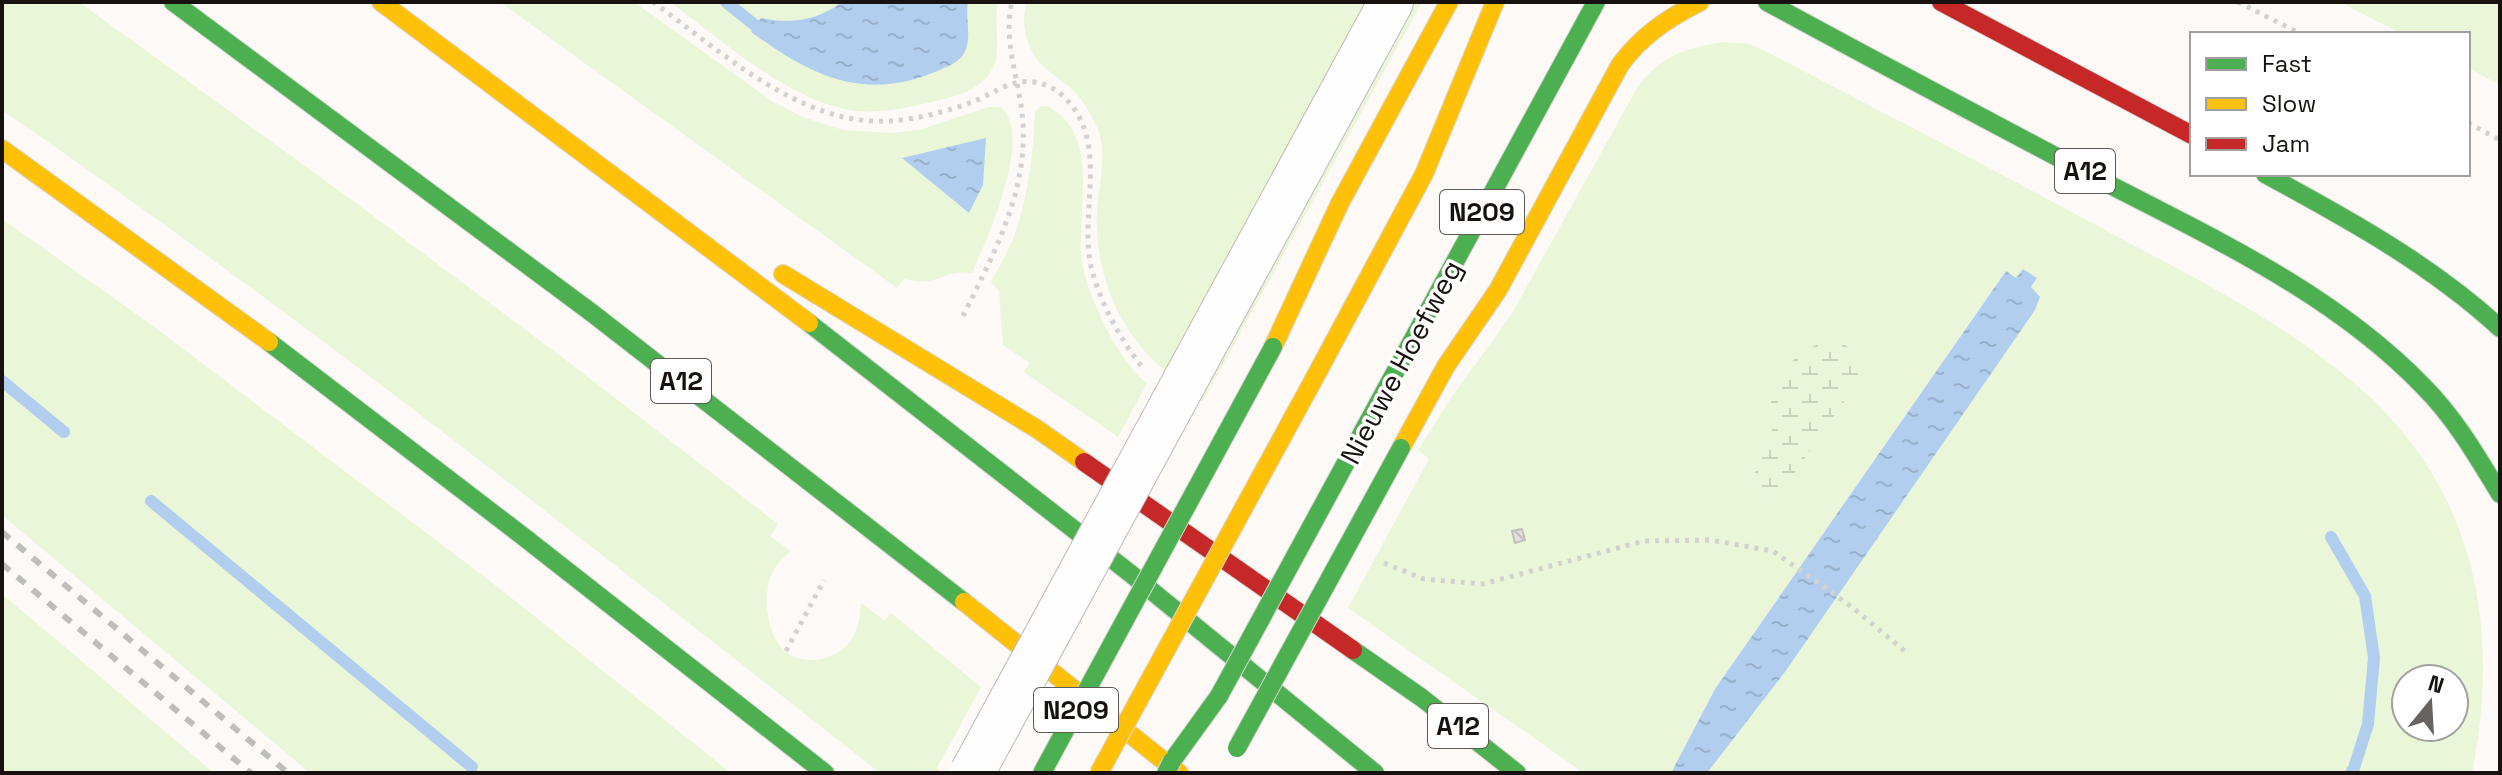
<svg xmlns="http://www.w3.org/2000/svg" width="2502" height="775" font-family="'Space Grotesk',sans-serif">
	<style>
		.grass { fill: #e9f6d7; fill-rule: evenodd }
		.wetland { fill: url(#wetland-marsh) }
		.water { fill: url(#water-ripples) }
		.lines { fill: none; stroke-linecap: round; stroke-linejoin: round }
		.stream { stroke: #b2ceee; stroke-width: 12 }
		.building { fill: url(#building-back-hatch); stroke: #c2bebb; stroke-width: 2 }
		.street-casing { stroke: #c0bbb8; stroke-width: 46 }
		.fast-casing { stroke: #d9d7d5; stroke-width: 20 }
		.slow-casing { stroke: #d9d7d5; stroke-width: 20 }
		.jam-casing { stroke: #d9d7d5; stroke-width: 20 }
		.path { stroke: #d3d2d1; stroke-width: 5; stroke-dasharray: 4 6; stroke-linecap: butt }
		.street { stroke: #fffefe; stroke-width: 44 }
		.fast { stroke: #4caf50; stroke-width: 18 }
		.slow { stroke: #ffc107; stroke-width: 18 }
		.jam { stroke: #c62828; stroke-width: 18 }
		.rail { stroke: #bebdbc; stroke-width: 6; stroke-dasharray: 10 10; stroke-linecap: butt }
		.street-bridge-casing { stroke: #c0bbb8; stroke-width: 46; stroke-linecap: butt }
		.fast-bridge-casing { stroke: #d9d7d5; stroke-width: 20; stroke-linecap: butt }
		.slow-bridge-casing { stroke: #d9d7d5; stroke-width: 20; stroke-linecap: butt }
		.street-bridge { stroke: #fffefe; stroke-width: 44 }
		.fast-bridge { stroke: #4caf50; stroke-width: 18 }
		.slow-bridge { stroke: #ffc107; stroke-width: 18 }
		.labels { text-anchor: middle; stroke-width: 7; stroke-linejoin: round; paint-order: stroke }
		.shield { fill: #fff; stroke: #5d5957; stroke-width: 2 }
		.shield-label { font-size: 26px; font-weight: bold; fill: #17120f }
		.street-label { font-size: 28px; fill: #17120f; stroke: #fff }
	</style>
	<defs>
		<pattern id="wetland-marsh" width="20" height="14" patternUnits="userSpaceOnUse" patternTransform="scale(2)"><rect width="20" height="14" fill="#e9f6d7"/><path d="M1 5h8M5 5V1M11 12h8M15 12V8" fill="none" stroke="#c7d2b7"/></pattern>
		<pattern id="water-ripples" width="26" height="14" patternUnits="userSpaceOnUse" patternTransform="scale(2)"><rect width="26" height="14" fill="#b2ceee"/><path d="M2 4q2-2 4 0t4 0M15 11q2-2 4 0t4 0" fill="none" stroke="#98b0cb"/></pattern>
		<pattern id="building-back-hatch" width="6" height="6" patternUnits="userSpaceOnUse" patternTransform="scale(2)"><rect width="6" height="6" fill="#e4dfdd"/><path d="M-1 5l2 2M0 0l6 6M5-1l2 2" fill="none" stroke="#c3bebc"/></pattern>
	</defs>
	<rect width="100%" height="100%" fill="#fcf9f6"/>
	<!-- grass -->
	<path class="grass" d="M2,2H79L360,206L571,364L778,524L770,536L791,551C783,558 775,565 771,575C762,597 767,643 791,655C811,666 840,658 852,639C859,628 860,616 861,603L885,621L891,613L981,687L937,768L942,773H880C591,546 304,318 2,110Z
		M500,2H634L772,101L803,117L843,130L891,133L919,130L989,107H1001C1034,136 987,239 972,273C943,268 935,290 904,278L897,288Z
		M670,2H998C993,23 1002,48 993,68C981,91 954,97 931,102C902,109 869,116 840,108C780,93 720,39 670,2Z
		M1027,2H1369L1166,371C1119,334 1095,274 1097,214C1098,186 1108,156 1098,129C1092,116 1084,102 1075,92C1065,82 1052,75 1042,65C1026,48 1020,23 1027,2Z
		M1413,2H1422L1203,401L1197,395Z
		M2340,2H2500V85L2468,68V34H2402Z
		M1723,42L1750,44L1769,53C1880,111 1991,168 2101,228C2187,274 2279,319 2354,383C2473,484 2502,622 2472,773H1707L1785,672L2035,310L2040,297L2031,288L2037,278L2023,269L2017,279L2005,272L1715,689L1671,773H1584L1348,608L1429,459L1418,450L1451,398L1511,315L1637,88C1661,56 1685,48 1723,42ZM1772,438L1775,501L1750,482ZM2406,679H2454V727H2406Z
		M1047,106C1100,133 1078,205 1081,253C1083,289 1118,361 1147,383L1118,437L1024,372L1030,363L1003,345L999,291L991,282C999,266 1010,249 1016,231C1029,192 1033,152 1035,112L1041,106Z
		M2,219L149,323L495,585L731,773H310L2,515Z
		M2,594L214,773H2Z"/>
	<!-- wetland -->
	<path class="wetland" d="M1833,337L1861,356L1858,381L1775,501L1750,482L1772,438L1771,399L1797,354Z"/>
	<!-- water -->
	<path class="water" d="M842,2H968C965,18 972,37 965,51C960,63 946,67 935,72C861,102 811,75 751,32L761,18C791,24 817,21 842,2Z
		M986,138L983,185L969,213L902,158Z
		M2023,269L2037,278L2031,287L2040,297L2035,310L1785,672L1707,773H1671L1715,689L2006,271L2016,278Z"/>
	<g class="lines">
		<!-- stream -->
		<path class="stream" d="M726,2L756,26L769,29
			M2,381L64,432
			M151,501L472,767
			M2331,537L2365,596L2374,658L2368,724L2354,768L2351,773"/>
	</g>
	<!-- building -->
	<path class="building" d="M1522,529L1525,540L1515,543L1512,531Z"/>
	<g class="lines">
		<defs>
			<path id="street" d="M1224,309L1391,2"/>
			<path id="fast" d="M173,2L592,313L964,602
				M1767,2C1873,60 1980,116 2087,173C2204,234 2330,290 2423,386C2455,418 2477,456 2500,494
				M2265,174C2348,219 2430,264 2500,328
				M809,323L1131,574L1375,773
				M269,342L520,534L825,773
				M1368,422L1596,2
				M1353,650L1422,698L1517,773
				M1172,761L1219,696"/>
			<path id="slow" d="M381,2L809,323
				M2,149L269,342
				M783,274L1037,429L1084,462
				M1273,347L1340,203L1449,2
				M1314,379L1424,174L1495,2
				M1401,448L1446,366L1498,290L1620,65C1641,36 1668,18 1700,2
				M964,602L1179,773"/>
			<path id="jam" d="M1941,2L2192,135
				M1084,462L1353,650"/>
		</defs>
		<!-- street casing -->
		<use href="#street" class="street-casing"/>
		<!-- fast casing -->
		<use href="#fast" class="fast-casing"/>
		<!-- slow casing -->
		<use href="#slow" class="slow-casing"/>
		<!-- jam casing -->
		<use href="#jam" class="jam-casing"/>
		<!-- path -->
		<path class="path" d="M653,2C719,50 801,126 887,121C916,120 948,111 975,101C989,95 1005,84 1020,82C1036,80 1052,85 1064,97C1107,138 1083,202 1089,254C1093,291 1120,340 1143,368
			M2238,2L2301,34
			M2468,123L2500,140
			M963,316C993,255 1027,194 1023,124C1021,84 1002,42 1012,2
			M1384,563L1424,579L1483,584L1644,541L1710,540L1773,551L1852,607L1907,653
			M786,651L824,580"/>
		<!-- street -->
		<use href="#street" class="street"/>
		<!-- fast -->
		<use href="#fast" class="fast"/>
		<!-- slow -->
		<use href="#slow" class="slow"/>
		<!-- jam -->
		<use href="#jam" class="jam"/>
		<!-- rail -->
		<path class="rail" d="M2,532L288,773
			M2,564L251,773"/>
		<defs>
			<path id="street-bridge" d="M972,773L1224,309"/>
			<path id="fast-bridge" d="M1219,696L1368,422
				M1237,748L1401,448
				M1042,773L1273,347
				M1166,773L1172,761"/>
			<path id="slow-bridge" d="M1099,773L1314,379"/>
		</defs>
		<!-- street-bridge casing -->
		<use href="#street-bridge" class="street-bridge-casing"/>
		<!-- fast-bridge casing -->
		<use href="#fast-bridge" class="fast-bridge-casing"/>
		<!-- slow-bridge casing -->
		<use href="#slow-bridge" class="slow-bridge-casing"/>
		<!-- street-bridge -->
		<use href="#street-bridge" class="street-bridge"/>
		<!-- fast-bridge -->
		<use href="#fast-bridge" class="fast-bridge"/>
		<!-- slow-bridge -->
		<use href="#slow-bridge" class="slow-bridge"/>
	</g>
	<g class="labels">
		<!-- shield labels -->
		<g class="shield">
			<rect x="2055" y="149" width="60" height="44" rx="6"/>
			<rect x="1440" y="190" width="84" height="44" rx="6"/>
			<rect x="651" y="359" width="60" height="44" rx="6"/>
			<rect x="1034" y="688" width="84" height="44" rx="6"/>
			<rect x="1428" y="704" width="60" height="44" rx="6"/>
		</g>
		<g class="shield-label">
			<text x="2085" y="180">A12</text>
			<text x="1482" y="221">N209</text>
			<text x="681" y="390">A12</text>
			<text x="1076" y="719">N209</text>
			<text x="1458" y="735">A12</text>
		</g>
		<!-- street labels -->
		<g class="street-label">
			<text transform="translate(1401 362) rotate(-62)" y="10">Nieuwe Hoefweg</text>
		</g>
	</g>
	<!-- border -->
	<rect width="2502" height="775" fill="none" stroke="#17120f" stroke-width="8"/>
	<!-- legend -->
	<rect x="2190" y="32" width="280" height="144" fill="#ffffff" stroke="#a2a09f" stroke-width="2"/>
	<rect x="2206" y="58" width="40" height="12" fill="#4caf50" stroke="#a2a09f" stroke-width="2"/>
	<text x="2262" y="72" font-size="24" fill="#17120f">Fast</text>
	<rect x="2206" y="98" width="40" height="12" fill="#ffc107" stroke="#a2a09f" stroke-width="2"/>
	<text x="2262" y="112" font-size="24" fill="#17120f">Slow</text>
	<rect x="2206" y="138" width="40" height="12" fill="#c62828" stroke="#a2a09f" stroke-width="2"/>
	<text x="2262" y="152" font-size="24" fill="#17120f">Jam</text>
	<!-- north arrow -->
	<g transform="translate(2430 703) rotate(18)"><circle r="38" fill="#ffffff" stroke="#a2a09f" stroke-width="2"/>
	<path d="M0-6L14 30L0 20L-14 30Z" fill="#676360"/>
	<text y="-12" font-size="22" font-weight="bold" text-anchor="middle" fill="#17120f">N</text>
	</g>
</svg>
